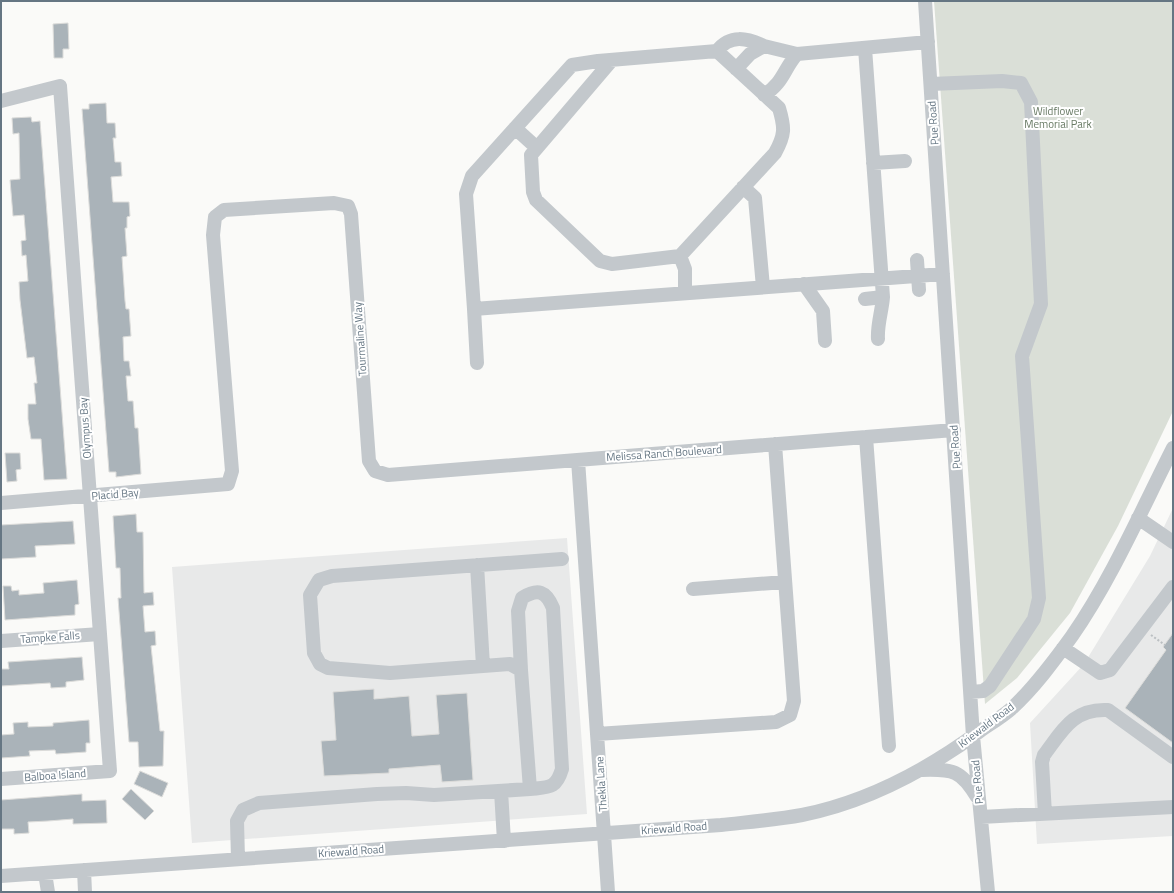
<svg xmlns="http://www.w3.org/2000/svg" width="1174" height="893" font-family="'Titillium Web',sans-serif">
	<style>
		.built { fill: #e8e9e9 }
		.green { fill: #dadfd7 }
		.building { fill: #aab3b9; stroke: #dcdcda }
		.lines { fill: none; stroke-linecap: round; stroke-linejoin: round }
		.path { stroke: #bbbfc2; stroke-width: 2; stroke-dasharray: 2 2; stroke-linecap: butt }
		.minor { stroke: #c3c8cc; stroke-width: 14 }
		.labels { text-anchor: middle; stroke-width: 4; stroke-linejoin: round; paint-order: stroke }
		.park-label { font-size: 11px; fill: #687a64; stroke: #fff }
		.street-label { font-size: 11px; fill: #657683; stroke: #fff }
	</style>
	<rect width="100%" height="100%" fill="#fafaf8"/>
	<!-- built -->
	<path class="built" d="M1173,508V836L1037,844L1030,723L1084,664L1150,556Z
		M567,538L587,814L192,843L172,567Z"/>
	<!-- green -->
	<path class="green" d="M934,1H1173V411L1118,526L1070,613L1017,678L985,704Z"/>
	<!-- building -->
	<path class="building" d="M68,23L69,49H63V58H54L53,24Z
		M106,103L107,123H115L116,138H113L115,162H121L122,176L111,177L113,202H129L130,216L127,217V228H125L127,256L122,257L125,301L126,309H129L131,336L123,337L124,361H129L131,376H126L128,401H133L135,428H138L141,474L116,477V472H109L82,109H89V104Z
		M31,117L32,122L40,121L67,479L44,480L41,439H31L28,419V404H36L34,383H37L34,357L27,358L20,300L19,282L28,281L26,255L22,256L21,241L26,240L24,215L13,216L10,180L20,179L19,133L13,134L12,118Z
		M5,453H20L21,469L16,470L17,481L7,482Z
		M136,514L137,532H143L144,593L153,592L154,605L143,606L145,632L155,631L156,645L151,646L160,731H164L163,766L139,767L138,742H129L118,598H121L120,568H116L113,516Z
		M73,521L75,544L35,546L36,557L1,559V525Z
		M77,580L79,604L75,605V615L5,620L3,586H11L12,591L19,590V595L44,593L43,583Z
		M1173,633V743L1125,708L1166,650L1163,647Z
		M82,657L84,680L66,682V687L51,688L50,683L1,686V669H9L8,662Z
		M374,689V699L409,696L412,736L439,734L436,695L467,693L473,780L442,782L440,765L389,769V773L324,776L321,741L336,740L333,692Z
		M89,720L90,743H86V752L56,754L55,750L29,751L30,756L1,758V735L14,734L13,723L28,722V727L53,726V723Z
		M140,771L168,783L162,797L134,784Z
		M131,789L154,811L145,820L122,799Z
		M82,794V801L106,800L107,823L73,824V819L48,821L28,822L29,833L14,834V829H1V800Z"/>
	<g class="lines">
		<!-- path -->
		<path class="path" d="M1151,635L1165,645"/>
		<!-- minor -->
		<path class="minor" d="M925,1L973,736L988,892
			M717,51C730,34 747,38 764,46
			M612,60L531,155L533,192L536,200L600,261L612,264L680,256L775,153C785,135 785,128 779,108L717,51L598,61L572,65L472,176L466,194L474,309L943,274
			M736,69L750,54L764,46L797,54
			M931,84L1002,81L1021,83L1031,102L1041,304L1022,356L1039,598L1034,619L990,686L983,691L971,692
			M764,95C784,82 783,70 797,54L928,42
			M1,101L60,86L110,771L1,779
			M515,128L537,148
			M873,163L905,161
			M743,187L755,198L763,287
			M680,256L685,269V293
			M917,260L919,290
			M804,284L823,311L825,341
			M865,299L883,297L865,48
			M474,309L477,363
			M878,339C877,325 882,311 883,297
			M866,437L889,746
			M578,460L608,892
			M1,503L228,484L232,471L213,235L215,217L224,210L334,203L348,206L351,214L369,461L375,471L388,475L954,430
			M1138,518L1173,542
			M477,565L483,666
			M693,589L785,582
			M1,641L100,634
			M1063,648L1100,673L1110,670L1173,587
			M521,670L518,611L522,598C538,588 546,591 553,608L562,769C556,789 549,787 530,789
			M597,734L776,722L790,715L794,701L775,444
			M922,770C953,769 961,770 977,797
			M501,791L504,841
			M1045,814L1042,762L1044,755C1062,731 1073,708 1108,710L1173,757
			M981,817L1173,807
			M238,859L237,821L243,810L259,803L377,794L406,793L434,795L530,789L521,670L510,664L390,673L328,668L320,664L314,653L310,595L319,580L332,576L562,559
			M84,870L85,892
			M45,873L48,892
			M1,876L721,825C748,822 775,820 802,815C867,802 927,770 980,731C990,724 1002,717 1011,709C1034,688 1054,661 1072,636C1111,580 1142,509 1173,448"/>
	</g>
	<g class="labels">
		<!-- park labels -->
		<g class="park-label">
			<text x="1058" y="115">Wildflower<tspan x="1058" dy="13">Memorial Park</tspan></text>
		</g>
		<!-- street labels -->
		<g class="street-label">
			<text transform="translate(933 123) rotate(-94)" y="4">Pue Road</text>
			<text transform="translate(360 339) rotate(-94)" y="4">Tourmaline Way</text>
			<text transform="translate(85 428) rotate(-94)" y="4">Olympus Bay</text>
			<text transform="translate(955 447) rotate(-94)" y="4">Pue Road</text>
			<text transform="translate(664 453) rotate(-4)" y="4">Melissa Ranch Boulevard</text>
			<text transform="translate(115 494) rotate(-5)" y="4">Placid Bay</text>
			<text transform="translate(50 637) rotate(-4)" y="4">Tampke Falls</text>
			<text transform="translate(986 725) rotate(-37)" y="4">Kriewald Road</text>
			<text transform="translate(55 775) rotate(-4)" y="4">Balboa Island</text>
			<text transform="translate(977 782) rotate(-95)" y="4">Pue Road</text>
			<text transform="translate(601 784) rotate(-94)" y="4">Thekla Lane</text>
			<text transform="translate(674 828) rotate(-4)" y="4">Kriewald Road</text>
			<text transform="translate(351 851) rotate(-4)" y="4">Kriewald Road</text>
		</g>
	</g>
	<!-- border -->
	<rect width="1174" height="893" fill="none" stroke="#657683" stroke-width="4"/>
</svg>
